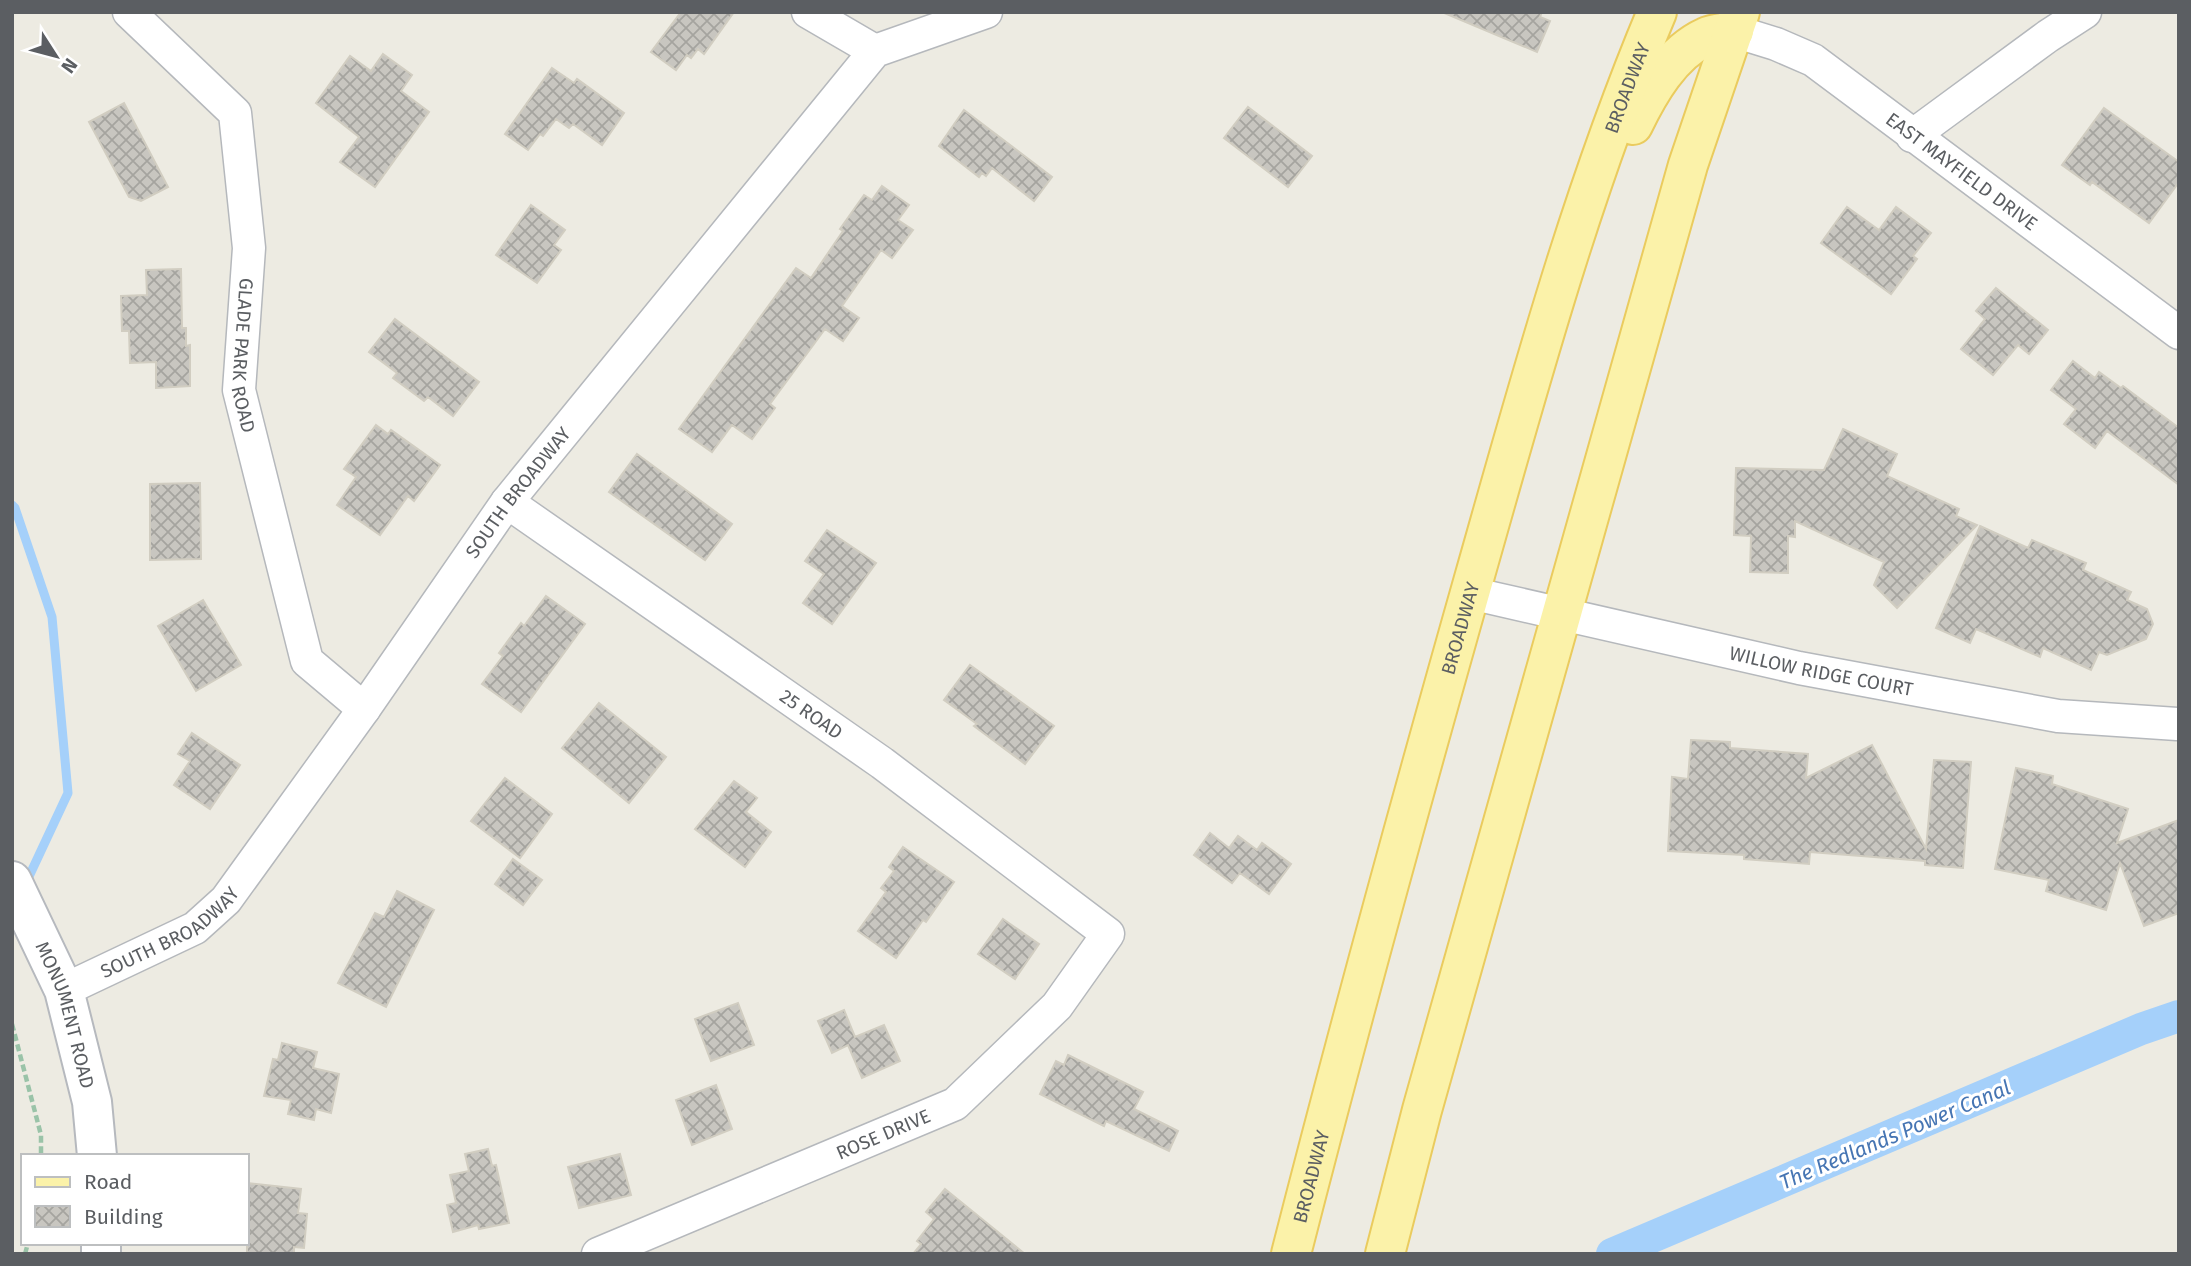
<svg xmlns="http://www.w3.org/2000/svg" width="2191" height="1266" font-family="'Fira Sans',sans-serif">
	<style>
		.lines { fill: none; stroke-linecap: round; stroke-linejoin: round }
		.stream { stroke: #a5d0fa; stroke-width: 9 }
		.canal { stroke: #a5d0fa; stroke-width: 32 }
		.building { fill: url(#building-cross-hatch); stroke: #d1cdc1; stroke-width: 2 }
		.minor-casing { stroke: #b5b8bc; stroke-width: 35 }
		.secondary-casing { stroke: #b6b9be; stroke-width: 42 }
		.primary-casing { stroke: #eacb5e; stroke-width: 42 }
		.path { stroke: #9ac3a8; stroke-width: 4.5; stroke-dasharray: 7 3.5; stroke-linecap: butt }
		.minor { stroke: #fff; stroke-width: 32 }
		.secondary { stroke: #fff; stroke-width: 38 }
		.primary { stroke: #fbf2a9; stroke-width: 38 }
		.labels { text-anchor: middle; stroke-width: 6; stroke-linejoin: round; paint-order: stroke }
		.street-label { font-size: 19px; fill: #5b5e62; stroke: #fff }
		.water-label { font-size: 21px; font-style: italic; fill: #4675b3; stroke: #fff }
	</style>
	<defs>
		<pattern id="building-cross-hatch" width="8" height="8" patternUnits="userSpaceOnUse" patternTransform="scale(1.75)"><rect width="8" height="8" fill="#c8c6c0"/><path d="M0 0l8 8M0 8l8-8" fill="none" stroke="#a5a49f"/></pattern>
	</defs>
	<rect width="100%" height="100%" fill="#edebe2"/>
	<g class="lines">
		<!-- stream -->
		<path class="stream" d="M12,505L15,508L52,617L68,793L25,885"/>
		<!-- canal -->
		<path class="canal" d="M1612,1254L2141,1029L2179,1016"/>
	</g>
	<!-- building -->
	<path class="building" d="M681,12H734L704,54L698,49L691,58L687,55L676,70L651,52Z
		M1442,12H1542L1540,17L1550,21L1537,52Z
		M383,54L412,75L401,91L429,112L375,187L340,162L359,137L316,103L350,56L371,71Z
		M552,68L574,83L577,79L624,113L602,145L573,124L569,128L556,119L543,136L540,134L528,150L505,134Z
		M124,103L168,187L141,201L129,197L89,122Z
		M1248,107L1312,156L1288,187L1224,138Z
		M2104,108L2179,162V182L2149,223L2092,182L2090,185L2062,165Z
		M964,110L1052,177L1034,201L992,168L986,176L982,173L979,177L939,146Z
		M882,186L909,205L898,220L913,230L892,258L881,250L842,306L859,318L843,341L825,329L770,404L775,408L752,439L732,425L712,452L679,429L796,268L811,278L843,231L840,229L864,195L872,200Z
		M531,205L565,230L554,245L561,250L537,283L496,255Z
		M1847,207L1879,230L1896,207L1931,233L1913,256L1917,259L1891,294L1821,243Z
		M181,269L182,328H186V346L190,345V386L156,388V362L130,363L129,331H122L121,296L147,295L146,270Z
		M1996,288L2048,330L2029,354L2018,345L1993,375L1961,349L1985,319L1976,311Z
		M395,319L479,382L453,416L428,397L424,401L393,378L397,373L369,352Z
		M2073,361L2095,378L2099,372L2121,388L2123,386L2179,428V485L2107,431L2095,448L2064,424L2076,409L2051,390Z
		M376,425L388,434L391,430L440,465L414,501L408,496L380,535L337,505L356,477L344,469Z
		M1843,429L1897,454L1887,476L1959,509L1956,516L1977,525L1897,608L1874,585L1884,562L1795,521V537L1788,536V573L1750,572L1751,536L1734,535L1736,468L1824,470Z
		M637,454L732,524L705,560L609,492Z
		M200,483L201,559L150,560V484Z
		M1980,526L2028,548L2032,540L2086,563L2083,570L2131,592L2127,600L2147,609L2153,624L2146,639L2107,655L2099,652L2091,670L2043,648L2040,657L1976,629L1970,643L1936,628Z
		M827,530L876,563L832,624L803,603L824,574L805,561Z
		M546,596L585,624L521,712L482,684L503,656L499,653L521,623L524,626Z
		M203,600L241,665L196,691L158,626Z
		M970,665L1054,726L1025,764L974,726L977,724L944,700Z
		M599,703L666,757L629,803L562,748Z
		M192,733L240,765L210,809L174,785L190,761L178,754Z
		M1691,740L1730,742V748L1808,754L1806,778L1872,745L1926,849L1934,760L1971,762L1963,868L1925,865V861L1810,852L1809,864L1744,859V855L1668,851L1672,777L1688,779Z
		M2016,768L2053,776L2052,784L2128,809L2117,843L2179,820V913L2144,926L2120,863L2106,910L2046,891L2049,880L1995,869Z
		M505,778L552,814L520,858L471,821Z
		M734,781L757,798L746,812L771,832L745,867L695,829Z
		M1210,833L1229,848L1238,836L1257,850L1262,843L1291,864L1269,894L1240,873L1232,883L1194,855Z
		M903,847L954,882L926,922L923,920L896,958L858,931L886,892L881,888L894,871L889,867Z
		M513,859L542,880L523,905L495,884Z
		M397,891L434,910L386,1007L338,983L375,913L384,917Z
		M1003,919L1039,944L1015,979L978,954Z
		M738,1003L754,1045L711,1061L695,1019Z
		M844,1010L855,1037L884,1025L900,1061L862,1078L848,1045L832,1053L818,1021Z
		M282,1043L317,1052L313,1068L339,1074L331,1113L316,1109L314,1120L288,1114L291,1100L264,1096L273,1059L278,1060Z
		M1068,1055L1143,1092L1134,1109L1178,1131L1169,1151L1106,1121L1104,1126L1040,1094L1056,1061L1064,1065Z
		M716,1085L732,1129L692,1145L676,1100Z
		M488,1149L492,1166L496,1165L509,1223L479,1229L478,1225L453,1232L447,1205L456,1203L450,1175L469,1171L465,1154Z
		M620,1154L631,1195L579,1208L568,1167Z
		M247,1183L301,1189L298,1213L307,1214L304,1248L294,1247V1254H247Z
		M945,1189L1025,1254H913L921,1244L917,1241L934,1219L926,1212Z"/>
	<g class="lines">
		<defs>
			<g id="minor">
				<path id="s1" d="M129,12L235,113L249,248L239,390L307,661L364,709"/>
				<path d="M808,12L875,51"/>
				<path id="s2" d="M1734,31L1776,44L1813,60L2179,333"/>
				<path d="M1912,136L2048,36L2085,12"/>
				<path id="s3" d="M507,502L882,763L1108,934L1057,1006L955,1104L598,1254"/>
				<path id="s4" d="M1470,593L1799,668L2058,716L2177,724"/>
				<path id="s5" d="M64,990L195,928L226,900L364,709L507,502L875,51L986,12"/>
			</g>
			<g id="secondary">
				<path id="s6" d="M12,881L64,990L92,1102L97,1156"/>
				<path d="M101,1254V1243"/>
			</g>
			<g id="primary">
				<path d="M1633,125C1649,92 1671,53 1706,37C1714,33 1725,33 1734,31"/>
				<path id="s7" d="M1291,1254C1349,1027 1411,801 1475,575C1529,385 1580,195 1657,12"/>
				<path d="M1385,1254L1422,1110L1688,165L1740,12"/>
			</g>
		</defs>
		<!-- minor casing -->
		<use href="#minor" class="minor-casing"/>
		<!-- secondary casing -->
		<use href="#secondary" class="secondary-casing"/>
		<!-- primary casing -->
		<use href="#primary" class="primary-casing"/>
		<!-- path -->
		<path class="path" d="M12,1024L41,1135V1156
			M25,1254L28,1243"/>
		<!-- minor -->
		<use href="#minor" class="minor"/>
		<!-- secondary -->
		<use href="#secondary" class="secondary"/>
		<!-- primary -->
		<use href="#primary" class="primary"/>
	</g>
	<g class="labels">
		<!-- street labels -->
		<g class="street-label">
			<text dy="7" stroke="none"><textPath href="#s7" startOffset="1214">BROADWAY</textPath></text>
			<text dy="7" stroke="none"><textPath href="#s2" startOffset="270">EAST MAYFIELD DRIVE</textPath></text>
			<text dy="7" stroke="none"><textPath href="#s1" startOffset="390">GLADE PARK ROAD</textPath></text>
			<text dy="7" stroke="none"><textPath href="#s5" startOffset="688">SOUTH BROADWAY</textPath></text>
			<text dy="7" stroke="none"><textPath href="#s7" startOffset="648">BROADWAY</textPath></text>
			<text dy="7" stroke="none"><textPath href="#s4" startOffset="360">WILLOW RIDGE COURT</textPath></text>
			<text dy="7" stroke="none"><textPath href="#s3" startOffset="371">25 ROAD</textPath></text>
			<text dy="7" stroke="none"><textPath href="#s5" startOffset="121">SOUTH BROADWAY</textPath></text>
			<text dy="7" stroke="none"><textPath href="#s6" startOffset="145">MONUMENT ROAD</textPath></text>
			<text transform="translate(883 1134) rotate(-23)" y="7">ROSE DRIVE</text>
			<text dy="7" stroke="none"><textPath href="#s7" startOffset="80">BROADWAY</textPath></text>
		</g>
		<!-- water labels -->
		<g class="water-label">
			<text transform="translate(1895 1135) rotate(-23)" y="7">The Redlands Power Canal</text>
		</g>
	</g>
	<!-- border -->
	<rect width="2191" height="1266" fill="none" stroke="#5b5e62" stroke-width="28"/>
	<!-- legend -->
	<rect x="21" y="1154" width="228" height="91" fill="#ffffff" stroke="#bdbfc0" stroke-width="2"/>
	<rect x="35" y="1177" width="35" height="10" fill="#fbf2a9" stroke="#bdbfc0" stroke-width="2"/>
	<text x="84" y="1189" font-size="21" fill="#5b5e62">Road</text>
	<rect x="35" y="1206" width="35" height="21" fill="url(#building-cross-hatch)" stroke="#bdbfc0" stroke-width="2"/>
	<text x="84" y="1224" font-size="21" fill="#5b5e62">Building</text>
	<!-- north arrow -->
	<g transform="translate(56 56) rotate(126)" stroke="#ffffff" stroke-width="5" paint-order="stroke">
	<path d="M0-5L12 26L0 18L-12 26Z" fill="#5b5e62"/>
	<text y="-10" font-size="19" font-weight="bold" text-anchor="middle" fill="#5b5e62">N</text>
	</g>
</svg>
